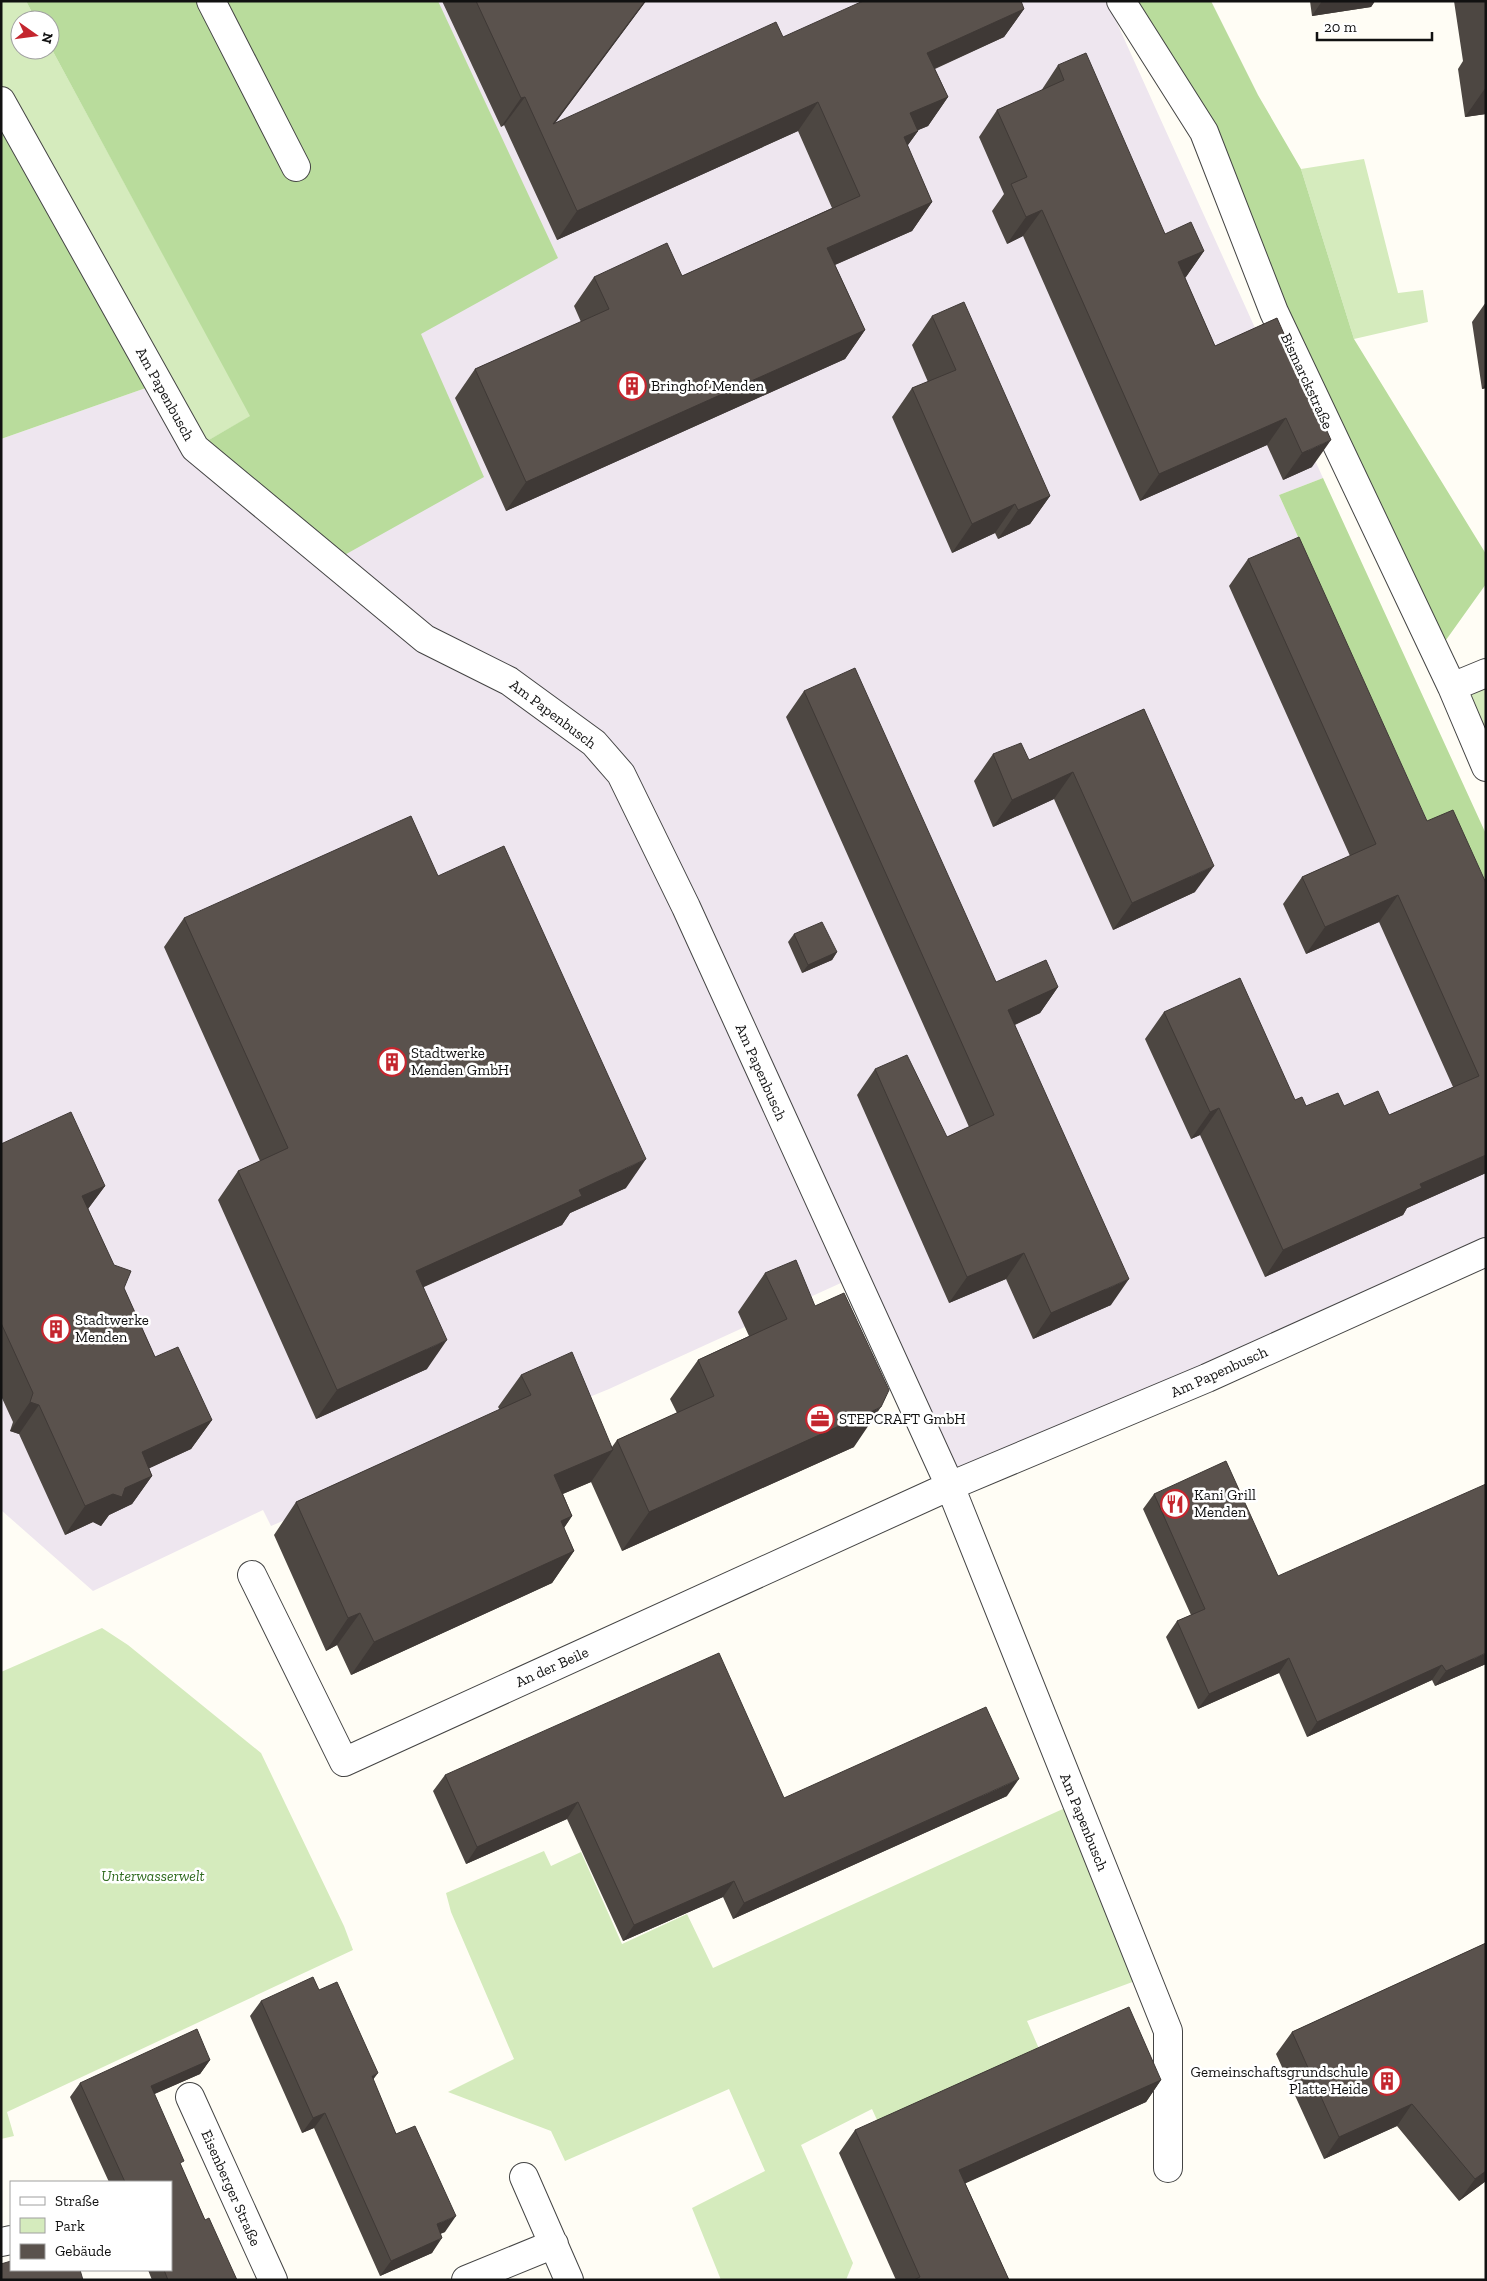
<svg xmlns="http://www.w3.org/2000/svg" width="1487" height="2281" font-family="'Zilla Slab',serif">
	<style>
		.industrial { fill: #eee6ef }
		.green { fill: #d5ebbd }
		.forest { fill: #b9dc9c }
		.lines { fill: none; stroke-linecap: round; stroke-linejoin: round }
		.minor-casing { stroke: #444; stroke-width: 30 }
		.minor { stroke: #fff; stroke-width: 28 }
		.wall { fill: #4d4742 }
		.shaded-wall { fill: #3f3936 }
		.building { fill: #5a524d; stroke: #3f3936 }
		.labels { text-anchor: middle; stroke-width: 5; stroke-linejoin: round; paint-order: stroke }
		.street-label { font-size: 15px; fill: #111; stroke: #fff }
		.poi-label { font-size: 15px; fill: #111; stroke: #fff; text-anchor: start }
		.park-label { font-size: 15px; font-style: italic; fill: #2f6b1f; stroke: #fff }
	</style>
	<rect width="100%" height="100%" fill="#fffdf5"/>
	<!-- industrial -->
	<path class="industrial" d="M437,1H1107L1323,478L1279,495L1486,950V1251L950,1486L854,1277L609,1389L507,1431L500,1428L271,1526L263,1510L93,1591L1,1510V439L160,383L204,455L421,334Z"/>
	<!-- green -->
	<path class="green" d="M1,1H26L36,20H20V50H50V46L251,416L195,448L1,101Z
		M1364,159L1398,293L1423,290L1428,322L1354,339L1301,169Z
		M1486,674V767L1452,687Z
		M102,1628L128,1645L261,1753L344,1926L353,1950L7,2112L14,2136L1,2139V1672Z
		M1076,1803L1146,1977L1027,2021L1043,2058L882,2131L872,2109L801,2145L853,2263L846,2280H721L692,2208L765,2171L729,2089L565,2161L551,2131L448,2092L514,2059L451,1912L446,1893L544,1851L551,1866L581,1852L622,1944L687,1914L713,1968Z"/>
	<!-- forest -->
	<path class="forest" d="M26,1H438L558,258L421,334L484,477L332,562L195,448L250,416L50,46V20H36Z
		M1121,1H1211L1258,95L1301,169L1354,339L1486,554V584L1436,654L1204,132Z
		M1,101L160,383L1,439Z
		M1323,478L1486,834V950L1279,495Z"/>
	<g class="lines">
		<defs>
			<path id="minor" d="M211,1L296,167
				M1121,1L1204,132L1274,312L1452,687L1486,767
				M1,101L195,448L425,639L509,681L594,743L621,774L686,907L950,1486L1168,2031V2168
				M1452,687L1486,673
				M252,1575L344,1762L950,1486L1207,1378L1486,1252
				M190,2097L273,2280
				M524,2177L569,2280
				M1,2242L11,2240
				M466,2280L554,2244"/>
		</defs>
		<!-- minor casing -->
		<use href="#minor" class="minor-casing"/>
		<!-- minor -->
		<use href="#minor" class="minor"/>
	</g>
	<!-- wall -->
	<path class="wall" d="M442,1H646L555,123L783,37L1024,9L1004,37L935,69L948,97L928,126L918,130V131L907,146L932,202L912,231L835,265L865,330L845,359L506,511L455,398L475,369L581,322L574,306L594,277L682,276L832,208L798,131L557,240L504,125L501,127Z
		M1310,1H1375L1371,7L1312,16Z
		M1454,1H1486V114L1465,117L1458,69L1463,61Z
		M1058,65L1165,234L1204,251L1185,278L1215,346L1277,318L1312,467L1283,480L1267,445L1140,501L1023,236L1007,244L992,211L1004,194L979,137L997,110L1041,91Z
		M1486,302V388L1482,389L1472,322Z
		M932,316L1050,496L1030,524L998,539L995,533L952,553L892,417L912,388L928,382L912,345Z
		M1248,559L1427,821L1486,883V1173L1407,1208L1403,1215L1265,1277L1200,1135L1191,1139L1145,1039L1164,1012L1295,1100L1306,1106H1344L1389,1115L1453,1087L1379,922L1306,954L1283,904L1302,877L1350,856L1229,586Z
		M804,691L996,982L1058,987L1040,1013L1015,1025L1111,1305L1033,1339L1006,1279L949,1303L857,1095L875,1069L947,1137L969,1127L786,717Z
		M1144,709L1195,892L1113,930L1054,799L993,827L974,781L993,754L1029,760Z
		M438,876L626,1188L570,1213L562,1225L424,1287L427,1369L316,1419L218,1200L238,1171L260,1161L164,947L184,918Z
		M794,934L837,952L832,960L802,973L788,942Z
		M1,1144L105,1186L88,1209L155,1357L212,1420L191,1449L149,1468L152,1476L132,1504L109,1515L101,1526L93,1522L65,1535L19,1434L10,1431L13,1422L1,1396Z
		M765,1273L854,1447L622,1551L591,1482L563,1494L572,1516L564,1528L574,1551L552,1583L351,1675L337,1645L326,1651L274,1535L296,1502L500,1410L498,1407L521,1375L612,1447L617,1440L677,1413L670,1399L698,1360L749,1336L738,1312Z
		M1154,1494L1278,1576L1486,1664L1435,1686L1432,1680L1307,1737L1279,1673L1198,1709L1166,1637L1177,1621L1191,1615L1143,1509Z
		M445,1775L784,1798L1007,1796L733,1919L723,1897L623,1941L567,1819L466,1864L433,1791Z
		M1486,1943V2181L1459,2201L1397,2126L1324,2159L1276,2054L1292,2032Z
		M319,1990L373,2080L396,2134L445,2232L441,2233L432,2253L380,2276L314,2128L302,2133L250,2016L261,2001Z
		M210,2060L200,2074L154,2094L181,2166L205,2220L237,2280H152L148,2270H171V2182H109L70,2097L80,2083Z
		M1161,2080L1146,2102L965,2183L1009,2280H896L839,2153L855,2130Z"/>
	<!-- shaded-wall -->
	<path class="shaded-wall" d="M645,1H646L544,138L553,124Z
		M1322,1H1375L1371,7L1312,16Z
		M1024,9L1004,37L907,81L927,53Z
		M1486,87V114L1465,117Z
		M525,97L504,125L501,127L521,98Z
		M948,97L928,126L890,142L910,113Z
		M818,102L798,131L557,240L577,211Z
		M918,131L898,159L904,137Z
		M932,202L912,231L807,277L827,248Z
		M1042,210L1023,236L1007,244L1026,217Z
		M1204,251L1186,277L1159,289L1178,262Z
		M865,330L845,359L506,511L526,482Z
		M1486,383V388L1482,389Z
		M1286,418L1267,445L1140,501L1159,474Z
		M1331,440L1312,467L1283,480L1302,453Z
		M1050,496L1030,524L998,539L1018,510Z
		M1015,504L995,533L952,553L972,524Z
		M1073,772L1054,799L993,827L1012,800Z
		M1214,866L1195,892L1113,930L1132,903Z
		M1398,895L1379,922L1306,954L1325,927Z
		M837,952L832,960L802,973L808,965Z
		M1058,987L1040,1013L990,1036L1008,1010Z
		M1219,1108L1200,1135L1191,1139L1210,1112Z
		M1486,1155V1173L1407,1208L1403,1215L1265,1277L1283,1250L1420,1184Z
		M646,1159L626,1188L570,1213L562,1225L396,1299L416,1271L579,1190Z
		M105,1186L84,1214L82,1196Z
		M1024,1253L1006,1279L949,1303L967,1277Z
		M1129,1279L1111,1305L1033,1339L1051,1313Z
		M447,1340L427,1369L316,1419L337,1390Z
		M30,1402L39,1405L19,1434L10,1431Z
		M881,1407L854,1447L622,1551L649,1512Z
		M212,1420L191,1449L122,1481L142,1452Z
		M613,1450L591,1482L531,1507L554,1475Z
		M152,1476L132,1504L109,1515L101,1526L93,1522L65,1535L85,1506Z
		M572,1516L550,1548L561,1521Z
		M574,1551L552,1583L351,1675L374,1642Z
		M360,1613L337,1645L326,1651L348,1618Z
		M1486,1653V1664L1435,1686L1446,1671Z
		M1289,1658L1279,1673L1198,1709L1209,1694Z
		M1442,1665L1432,1680L1307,1737L1317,1722Z
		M1019,1779L1007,1796L733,1919L744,1903Z
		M578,1802L567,1819L466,1864L477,1847Z
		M734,1881L723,1897L623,1941L634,1925Z
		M210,2060L200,2074L141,2100L151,2086Z
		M378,2073L367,2088L372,2076Z
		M1161,2080L1146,2102L944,2193L959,2170Z
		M1412,2104L1397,2126L1324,2159L1339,2137Z
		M325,2113L314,2128L302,2133L313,2118Z
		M1486,2171V2181L1459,2201L1475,2179Z
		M456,2216L445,2232L427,2240L437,2224Z
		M442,2238L432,2253L380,2276L391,2261Z"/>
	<!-- building -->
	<path class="building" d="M476,1H645L553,124L776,22L783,37L863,1H1021L1024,9L927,53L948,97L910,113L918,131L904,137L932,202L827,248L865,330L526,482L475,369L609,309L594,277L667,243L682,276L860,196L818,102L577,211L525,97L521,98Z
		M1086,53L1165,234L1191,222L1204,251L1178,262L1215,346L1277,318L1331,440L1302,453L1286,418L1159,474L1042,210L1026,217L1011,184L1027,177L997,110L1064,80L1058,65Z
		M964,302L1050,496L1018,510L1015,504L972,524L912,388L956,370L932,316Z
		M1299,537L1427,821L1453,810L1486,883V1155L1420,1184L1422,1188L1283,1250L1219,1108L1210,1112L1164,1012L1240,978L1295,1100L1302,1097L1306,1106L1338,1093L1344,1106L1378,1091L1389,1115L1479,1076L1398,895L1325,927L1302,877L1376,844L1248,559Z
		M855,668L996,982L1046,960L1058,987L1008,1010L1129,1279L1051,1313L1024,1253L967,1277L875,1069L907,1055L947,1137L994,1115L804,691Z
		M1144,709L1214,866L1132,903L1073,772L1012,800L993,754L1021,743L1029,760Z
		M411,816L438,876L504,846L646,1159L579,1190L582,1196L416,1271L447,1340L337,1390L238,1171L288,1148L184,918Z
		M822,922L837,952L808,965L794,934Z
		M71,1112L105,1186L82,1196L114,1265L131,1271L124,1288L155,1357L178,1347L212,1420L142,1452L152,1476L125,1488L122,1497L113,1494L85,1506L39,1405L30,1402L33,1393L1,1323V1144Z
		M796,1260L815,1306L844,1293L889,1390L881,1407L649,1512L617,1440L714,1396L698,1360L787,1319L765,1273Z
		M572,1352L613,1450L554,1475L572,1516L561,1521L574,1551L374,1642L360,1613L348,1618L296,1502L531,1395L521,1375Z
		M1226,1461L1278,1576L1486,1484V1653L1446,1671L1442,1665L1317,1722L1289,1658L1209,1694L1177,1621L1205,1609L1154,1494Z
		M719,1653L784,1798L986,1707L1019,1779L744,1903L734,1881L634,1925L578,1802L477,1847L445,1775Z
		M1486,1943V2171L1475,2179L1412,2104L1339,2137L1292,2032Z
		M313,1977L319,1990L337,1982L378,2073L372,2076L396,2134L415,2126L456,2216L437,2224L442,2238L391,2261L325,2113L313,2118L261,2001Z
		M1129,2007L1161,2080L959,2170L1009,2280H914L920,2277L855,2130Z
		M197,2029L210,2060L151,2086L184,2161L180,2163L205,2220L209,2218L237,2280H168L164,2270H171V2182H125L80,2083Z
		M11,2261V2270H80L83,2280H1V2264Z"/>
	<!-- icons -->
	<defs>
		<symbol id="building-ring" viewBox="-11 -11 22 22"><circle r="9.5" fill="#fff" stroke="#c4262e" stroke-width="1.5"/><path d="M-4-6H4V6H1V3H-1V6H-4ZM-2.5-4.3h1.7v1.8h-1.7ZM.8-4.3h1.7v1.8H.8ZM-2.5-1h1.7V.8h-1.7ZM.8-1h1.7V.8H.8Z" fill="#c4262e"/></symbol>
		<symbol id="office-ring" viewBox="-11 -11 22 22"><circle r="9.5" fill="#fff" stroke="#c4262e" stroke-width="1.5"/><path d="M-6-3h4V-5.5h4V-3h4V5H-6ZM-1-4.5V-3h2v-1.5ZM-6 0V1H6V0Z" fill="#c4262e"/></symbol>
		<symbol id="restaurant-ring" viewBox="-11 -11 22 22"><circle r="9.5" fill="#fff" stroke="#c4262e" stroke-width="1.5"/><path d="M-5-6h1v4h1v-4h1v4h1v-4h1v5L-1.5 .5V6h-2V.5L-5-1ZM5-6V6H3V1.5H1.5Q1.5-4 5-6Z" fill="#c4262e"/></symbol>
	</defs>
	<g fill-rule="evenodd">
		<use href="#building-ring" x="616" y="370" width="32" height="32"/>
		<use href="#building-ring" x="376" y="1046" width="32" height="32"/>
		<use href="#building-ring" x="40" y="1313" width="32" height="32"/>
		<use href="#office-ring" x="804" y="1403" width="32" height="32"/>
		<use href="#restaurant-ring" x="1159" y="1488" width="32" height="32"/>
		<use href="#building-ring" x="1371" y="2065" width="32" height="32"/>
	</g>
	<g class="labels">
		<!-- street labels -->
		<g class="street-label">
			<text transform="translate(1307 381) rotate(65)" y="5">Bismarckstraße</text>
			<text transform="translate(165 394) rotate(61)" y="5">Am Papenbusch</text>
			<text transform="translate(553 714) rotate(37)" y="5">Am Papenbusch</text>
			<text transform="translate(761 1072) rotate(66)" y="5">Am Papenbusch</text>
			<text transform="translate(1219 1372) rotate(-24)" y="5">Am Papenbusch</text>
			<text transform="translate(552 1667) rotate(-24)" y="5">An der Beile</text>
			<text transform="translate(1084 1822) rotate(68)" y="5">Am Papenbusch</text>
			<text transform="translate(231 2188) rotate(66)" y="5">Eisenberger Straße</text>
		</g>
		<!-- poi labels -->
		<g class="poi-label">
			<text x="651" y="391">Bringhof Menden</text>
			<text x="411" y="1058">Stadtwerke<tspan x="411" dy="17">Menden GmbH</tspan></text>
			<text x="75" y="1325">Stadtwerke<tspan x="75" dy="17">Menden</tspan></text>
			<text x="839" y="1424">STEPCRAFT GmbH</text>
			<text x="1194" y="1500">Kani Grill<tspan x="1194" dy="17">Menden</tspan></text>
			<text x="1368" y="2077" text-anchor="end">Gemeinschaftsgrundschule<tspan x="1368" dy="17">Platte Heide</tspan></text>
		</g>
		<!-- park labels -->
		<g class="park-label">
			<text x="153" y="1881">Unterwasserwelt</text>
		</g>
	</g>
	<!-- border -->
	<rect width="1487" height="2281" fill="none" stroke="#111111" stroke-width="5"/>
	<!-- legend -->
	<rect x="10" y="2181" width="162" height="90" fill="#ffffff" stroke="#a0a0a0"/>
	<rect x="20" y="2197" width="25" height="8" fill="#ffffff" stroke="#a0a0a0"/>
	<text x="55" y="2206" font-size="15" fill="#111111">Straße</text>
	<rect x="20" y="2218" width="25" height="15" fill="#d5ebbd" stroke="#a0a0a0"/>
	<text x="55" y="2231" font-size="15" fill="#111111">Park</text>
	<rect x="20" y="2244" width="25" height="15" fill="#5a524d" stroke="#a0a0a0"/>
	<text x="55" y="2256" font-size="15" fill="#111111">Gebäude</text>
	<!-- north arrow -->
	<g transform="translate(35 35) rotate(104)"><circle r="24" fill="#ffffff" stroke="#a0a0a0"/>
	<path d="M0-4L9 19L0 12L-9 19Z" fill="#c4262e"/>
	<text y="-8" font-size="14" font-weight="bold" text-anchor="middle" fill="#111111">N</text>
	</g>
	<!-- scale -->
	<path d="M1317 32v8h115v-8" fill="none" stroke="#111111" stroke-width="2.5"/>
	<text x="1324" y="32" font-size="15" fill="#111111" stroke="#ffffff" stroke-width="4" paint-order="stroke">20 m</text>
</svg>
